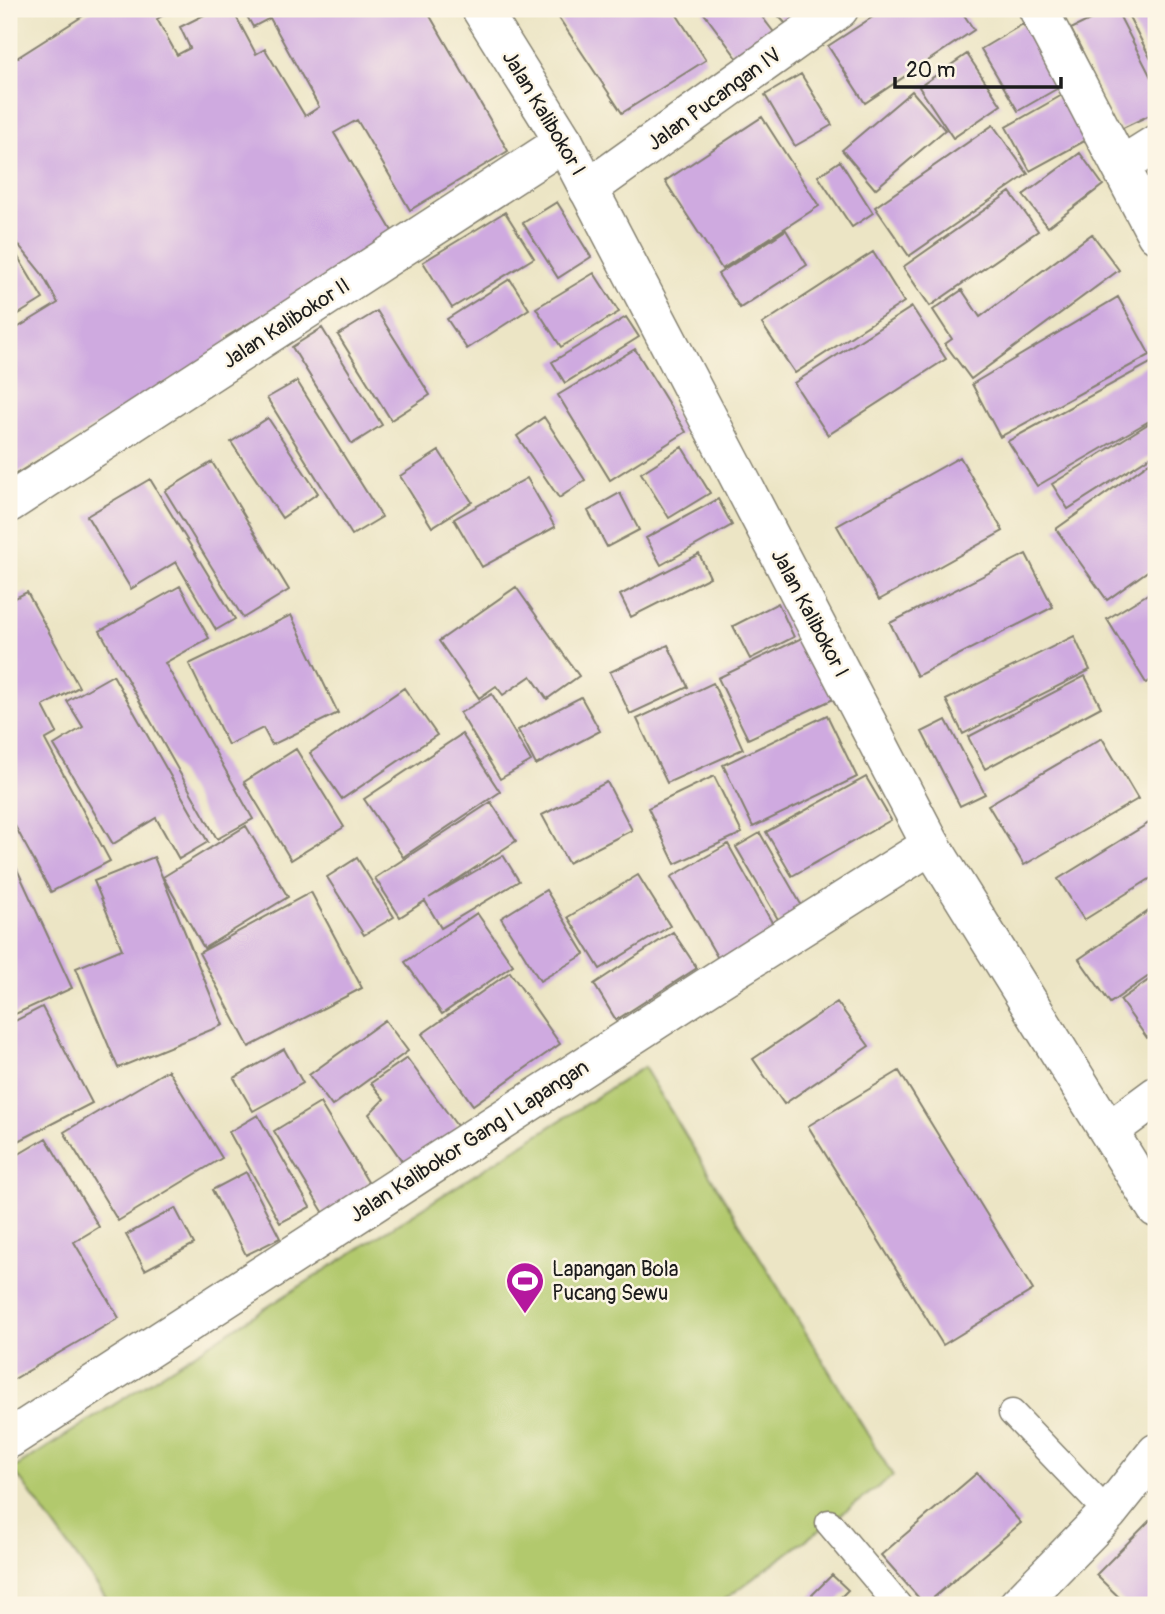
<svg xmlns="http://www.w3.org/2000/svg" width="1165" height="1614" font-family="Pangolin,sans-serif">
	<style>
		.garden { fill: #b2c96d; stroke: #677244; stroke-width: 2 }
		.building { fill: #cfaae0 }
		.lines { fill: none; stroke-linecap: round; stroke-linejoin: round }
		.lane-casing { stroke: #848070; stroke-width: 29 }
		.street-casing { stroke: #848070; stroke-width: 41 }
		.secondary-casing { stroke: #848070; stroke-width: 41 }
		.lane { stroke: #fff; stroke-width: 26 }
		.street { stroke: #fff; stroke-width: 38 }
		.secondary { stroke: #fff; stroke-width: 38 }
		.labels { text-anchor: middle; stroke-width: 5; stroke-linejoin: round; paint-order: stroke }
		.street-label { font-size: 21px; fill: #1c1c1c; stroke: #fcf5e5 }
		.poi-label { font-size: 21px; fill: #1c1c1c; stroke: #fcf5e5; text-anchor: start }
	</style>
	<rect width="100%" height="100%" fill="#fcf5e5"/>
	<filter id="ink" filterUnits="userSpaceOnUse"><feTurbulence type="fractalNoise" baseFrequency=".0143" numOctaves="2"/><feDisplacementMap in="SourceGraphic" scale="14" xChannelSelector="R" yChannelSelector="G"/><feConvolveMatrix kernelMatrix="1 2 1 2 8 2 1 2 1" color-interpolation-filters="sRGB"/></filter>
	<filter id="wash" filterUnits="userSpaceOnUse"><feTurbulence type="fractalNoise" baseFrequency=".00686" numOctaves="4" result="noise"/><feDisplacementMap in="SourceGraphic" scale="28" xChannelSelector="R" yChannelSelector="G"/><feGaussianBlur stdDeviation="1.57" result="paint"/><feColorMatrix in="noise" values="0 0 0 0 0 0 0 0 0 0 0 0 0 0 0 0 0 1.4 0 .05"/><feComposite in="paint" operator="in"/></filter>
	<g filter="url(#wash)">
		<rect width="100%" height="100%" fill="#ece5c5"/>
		<!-- garden -->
		<path class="garden" d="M644,1067L893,1476L717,1605H111L13,1469Z"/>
		<g id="blocks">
			<!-- building -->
			<path class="building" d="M94,9H174L157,19L177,55L190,48L180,27L216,9H232L256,54L265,49L305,116L319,107L270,18L253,27L243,9H426L508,151L410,210L357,120L334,133L395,236L226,337L230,344L9,478V333L58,303L42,274L9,233V63Z
				M553,9H673L706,60L622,113Z
				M707,9H756L776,35L740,62L703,12Z
				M772,9H806L787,25Z
				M885,9H960L974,30L865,103L828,46Z
				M1060,9H1083L1065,18Z
				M1112,9H1116L1156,87V112L1121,129L1071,29Z
				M1125,9H1156V69Z
				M1023,24L1060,87L1018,111L981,49Z
				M967,54L1001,105L953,138L919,87Z
				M801,74L832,125L795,146L765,95Z
				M912,91L945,130L875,189L842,150Z
				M1064,94L1090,138L1030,171L1006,127Z
				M762,117L819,206L722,269L665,181Z
				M993,125L1028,174L909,256L875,207Z
				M1080,153L1103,185L1048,227L1023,195Z
				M840,161L873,213L852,227L818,176Z
				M1010,192L1038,231L930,306L903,267Z
				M557,202L591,257L558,278L523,223Z
				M505,212L534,258L452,308L423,262Z
				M786,230L807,265L740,308L718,274Z
				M1092,234L1119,270L971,379L945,344L952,339L933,310L962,290L980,317Z
				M9,242L43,299L9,320Z
				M873,252L904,302L795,373L762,324Z
				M594,273L619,312L561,347L536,308Z
				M510,279L529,309L467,349L447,319Z
				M1118,297L1150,355L1000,437L972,384Z
				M912,307L946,359L828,435L794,383Z
				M377,311L430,395L391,420L338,335Z
				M626,317L639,337L565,383L552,362Z
				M322,328L382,425L352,444L292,347Z
				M635,349L686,432L610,480L558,395Z
				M1152,362L1156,369V417L1037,486L1008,441Z
				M297,381L382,517L352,535L267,398Z
				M544,417L585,480L559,498L517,436Z
				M268,418L318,493L282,518L231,442Z
				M1156,419V453L1068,509L1052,484Z
				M682,447L710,493L669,518L641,473Z
				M439,451L472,502L432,527L400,476Z
				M960,457L1003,531L879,600L837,526Z
				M1156,458V565L1107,600L1056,529Z
				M212,462L289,590L243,618L165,491Z
				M527,478L555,527L482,567L454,519Z
				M150,479L235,619L216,630L176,562L131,589L87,516Z
				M620,493L639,530L607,547L588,511Z
				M718,499L732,525L661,565L646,538Z
				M699,554L710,577L631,617L620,595Z
				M1026,554L1053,607L917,676L890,623Z
				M180,586L209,638L165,663L253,819L217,839L100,631Z
				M516,587L579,676L547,699L531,676L503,695L496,686L479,698L439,641Z
				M1156,589V677L1146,683L1107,619Z
				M27,592L79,687L43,706L57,733L45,740L110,861L51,892L9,815V601Z
				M778,603L794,637L750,659L733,626Z
				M291,615L338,713L272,745L263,728L228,745L189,664Z
				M810,634L840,696L748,739L718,678Z
				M1074,636L1090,670L963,734L946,700Z
				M668,645L688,687L630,714L610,672Z
				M113,675L208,842L179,859L156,818L113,844L54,745L83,727L67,701Z
				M1085,676L1101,707L985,769L968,737Z
				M713,683L743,749L667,783L637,719Z
				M404,688L437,735L342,799L310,753Z
				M492,694L531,761L500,779L460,713Z
				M581,697L600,731L536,765L518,730Z
				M827,715L857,777L753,827L723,765Z
				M946,720L985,794L960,806L922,732Z
				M462,734L500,792L403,857L364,799Z
				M1102,738L1138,799L1024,865L988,805Z
				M296,749L344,827L291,860L244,782Z
				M714,776L742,833L675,864L648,808Z
				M866,777L891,820L792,876L766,832Z
				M607,782L632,830L568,863L542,815Z
				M491,802L516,841L429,898L503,855L519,881L441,928L425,901L400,917L375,878Z
				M1149,823L1156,835V875L1084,920L1058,879Z
				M246,826L288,897L204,948L163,877Z
				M760,833L810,920L786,933L736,847Z
				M728,844L779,935L723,967L671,877Z
				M9,852L72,988L9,1017Z
				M154,857L223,1025L118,1068L76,968L122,949L94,881Z
				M357,858L394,917L364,935L327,877Z
				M638,875L670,926L600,969L568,917Z
				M546,890L585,954L540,981L501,918Z
				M311,892L362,988L249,1047L199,953Z
				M1156,906V971L1110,1003L1079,959Z
				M477,913L513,965L442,1014L405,962Z
				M673,932L697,968L616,1020L594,984Z
				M510,972L560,1044L473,1105L422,1034Z
				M1156,975V1032L1147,1038L1120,1000Z
				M837,1002L869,1046L784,1104L753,1059Z
				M42,1007L92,1103L9,1146V1024Z
				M385,1020L408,1051L332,1106L309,1075Z
				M284,1049L303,1083L253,1111L234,1078Z
				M407,1058L460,1130L407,1168L369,1114L384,1099L371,1083Z
				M168,1070L222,1158L118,1221L64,1132Z
				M899,1071L1033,1290L943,1345L808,1126Z
				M320,1103L371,1187L325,1215L274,1131Z
				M258,1115L310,1207L280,1223L229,1132Z
				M46,1138L99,1227L74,1242L119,1318L9,1382V1160Z
				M246,1172L280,1238L246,1255L212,1190Z
				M175,1208L194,1244L145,1270L126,1235Z
				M977,1473L1021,1523L925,1605L881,1555Z
				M1156,1514V1605H1127L1096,1575Z
				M832,1575L848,1590L833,1605H814L808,1599Z"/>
		</g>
	</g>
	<g filter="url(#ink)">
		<use href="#blocks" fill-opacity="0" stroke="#848070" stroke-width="2"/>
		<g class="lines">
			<defs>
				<path id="lane" d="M1012,1413L1108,1513
					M829,1523L898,1605"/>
				<path id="street" d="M1038,9L1156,234
					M1121,166L1156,144
					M588,189L839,9
					M9,503L564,142
					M1110,1130L1156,1096
					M9,1439L718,980L931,845"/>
				<path id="secondary" d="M481,9L564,142L931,845L1156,1208
					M1018,1605L1108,1513L1156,1453"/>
			</defs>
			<!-- lane casing -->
			<use href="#lane" class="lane-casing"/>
			<!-- street casing -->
			<use href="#street" class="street-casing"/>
			<!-- secondary casing -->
			<use href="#secondary" class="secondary-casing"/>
			<!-- lane -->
			<use href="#lane" class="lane"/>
			<!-- street -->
			<use href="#street" class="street"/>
			<!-- secondary -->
			<use href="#secondary" class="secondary"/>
		</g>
	</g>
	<!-- icons -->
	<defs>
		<symbol id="stadium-pin" viewBox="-11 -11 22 30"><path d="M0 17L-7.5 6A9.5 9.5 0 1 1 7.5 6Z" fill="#b5179e" stroke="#fcf5e5"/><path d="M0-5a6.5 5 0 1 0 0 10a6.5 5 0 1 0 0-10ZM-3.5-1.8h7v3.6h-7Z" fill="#fff"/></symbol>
	</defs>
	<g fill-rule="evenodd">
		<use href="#stadium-pin" x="503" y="1259" width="44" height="60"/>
	</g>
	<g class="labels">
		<!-- street labels -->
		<g class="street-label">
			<text transform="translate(714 99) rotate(-36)" y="7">Jalan Pucangan IV</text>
			<text transform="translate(544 113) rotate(59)" y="7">Jalan Kalibokor I</text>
			<text transform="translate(286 323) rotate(-33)" y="7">Jalan Kalibokor II</text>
			<text transform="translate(810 613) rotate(62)" y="7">Jalan Kalibokor I</text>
			<text transform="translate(469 1141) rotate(-33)" y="7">Jalan Kalibokor Gang I Lapangan</text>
		</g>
		<!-- poi labels -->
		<g class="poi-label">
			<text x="552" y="1276">Lapangan Bola<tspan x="552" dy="24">Pucang Sewu</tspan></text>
		</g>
	</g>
	<!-- margin -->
	<rect width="1165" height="1614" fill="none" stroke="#fcf5e5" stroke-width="35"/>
	<!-- scale -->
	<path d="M895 77v10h166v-10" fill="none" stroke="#1c1c1c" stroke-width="3.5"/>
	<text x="906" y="77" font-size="21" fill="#1c1c1c" stroke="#fcf5e5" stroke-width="5" paint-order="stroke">20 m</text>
</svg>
